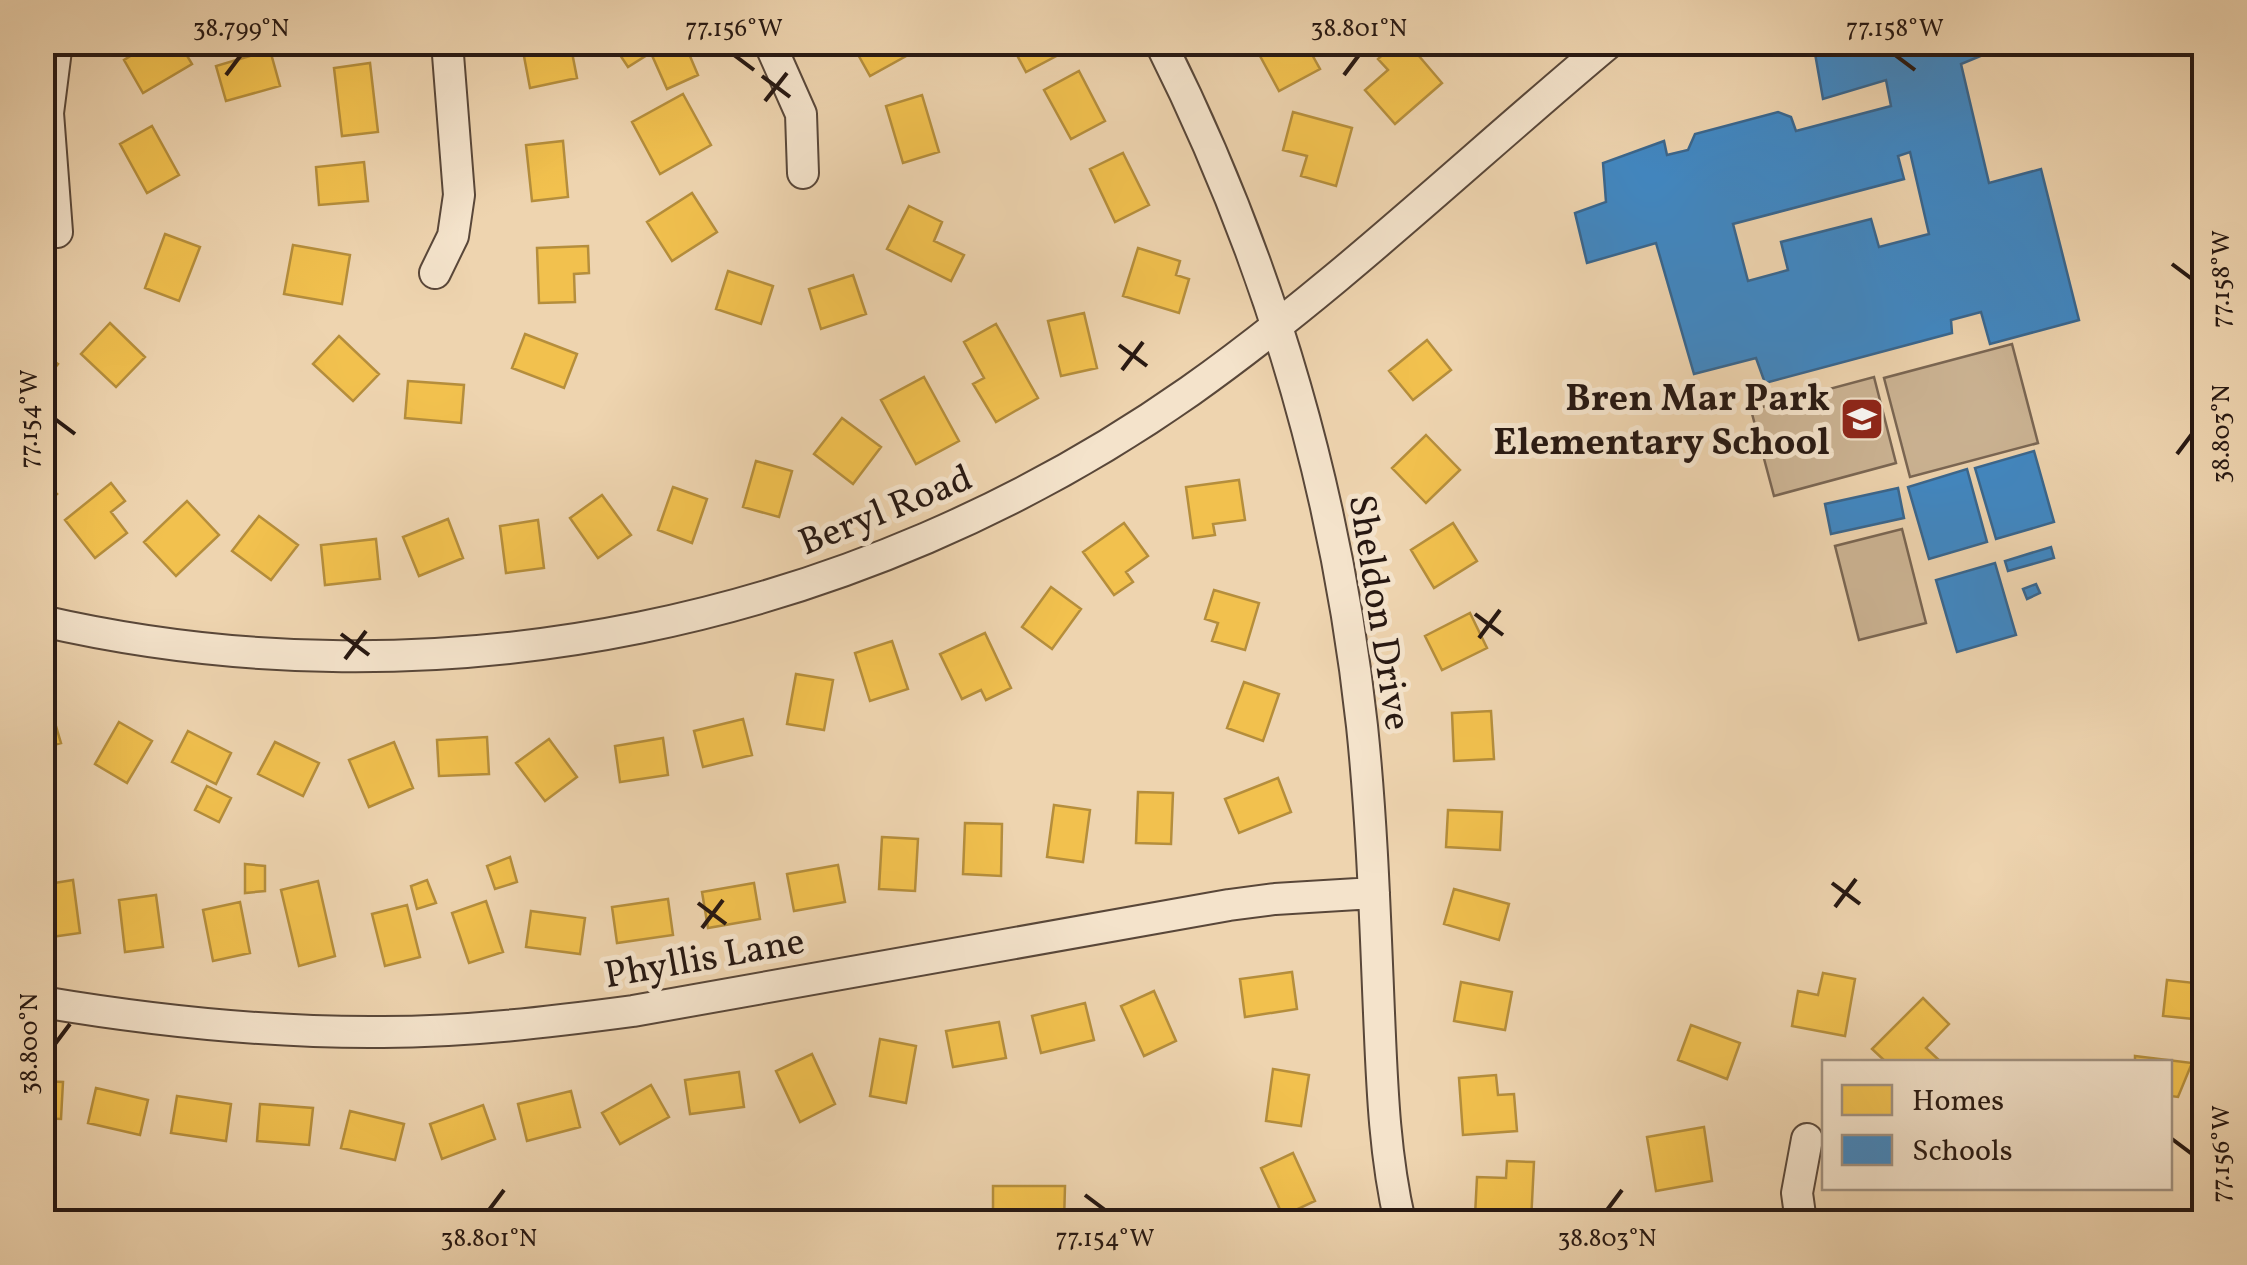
<svg xmlns="http://www.w3.org/2000/svg" width="2247" height="1265" font-family="Vollkorn,serif">
	<style>
		.green { fill: #ccb494; stroke: #7a6653; stroke-width: 2.5 }
		.homes { fill: #f2c14e; stroke: #b58e3c; stroke-width: 2.5 }
		.schools { fill: #3f88c5; stroke: #38668f; stroke-width: 2.5; fill-rule: evenodd }
		.lines { fill: none; stroke-linecap: round; stroke-linejoin: round }
		.minor-casing { stroke: #594739; stroke-width: 34 }
		.minor { stroke: #f4e3cb; stroke-width: 30 }
		.ticks { fill: none; stroke: #271812; stroke-width: 4 }
		.labels { text-anchor: middle; stroke-width: 10; stroke-linejoin: round; paint-order: stroke }
		.poi-label { font-size: 38px; font-weight: bold; fill: #271812; stroke: #f4e3cb; text-anchor: end }
		.street-label { font-size: 38px; fill: #271812; stroke: #f4e3cb }
		.neatline { fill: none; stroke: #271812; stroke-width: 4 }
		.ticks-label { font-size: 25px; text-anchor: middle; fill: #271812 }
	</style>
	<rect width="100%" height="100%" fill="#eed4af"/>
	<filter id="stains"><feTurbulence type="fractalNoise" baseFrequency=".002" numOctaves="4"/><feColorMatrix values="0 0 0 0 .2 0 0 0 0 .09 0 0 0 0 .02 0 0 0 .5 -.17"/></filter>
	<radialGradient id="worn" r=".72"><stop offset=".6" stop-color="#630" stop-opacity="0"/><stop offset="1" stop-color="#630" stop-opacity=".3"/></radialGradient>
	<!-- green -->
	<path class="green" d="M2012,344L2038,443L1910,477L1884,378Z
		M1874,377L1896,463L1774,496L1751,410Z
		M1902,529L1926,623L1859,640L1835,546Z"/>
	<!-- homes -->
	<path class="homes" d="M153,42H179L192,64L143,93L124,60Z
		M570,42L577,78L530,88L523,51Z
		M639,42L647,55L628,67L612,43Z
		M646,42H684L698,75L667,89Z
		M851,42H913L917,50L870,76Z
		M1010,42H1056L1062,53L1026,72Z
		M1284,42H1305L1320,69L1279,91L1260,56Z
		M1396,42H1407L1442,83L1395,124L1365,90L1388,70L1378,59Z
		M270,50L280,86L226,101L216,66Z
		M370,63L378,132L342,136L334,68Z
		M1079,71L1105,121L1071,139L1044,90Z
		M683,94L711,145L660,174L632,122Z
		M922,95L939,152L903,163L886,106Z
		M1293,112L1352,128L1336,186L1301,176L1307,156L1283,150Z
		M152,126L179,175L147,193L120,144Z
		M563,141L568,197L532,201L526,145Z
		M1123,153L1149,205L1115,222L1090,169Z
		M364,162L368,201L319,205L316,167Z
		M692,193L717,232L672,261L647,222Z
		M909,206L942,222L934,241L964,255L951,281L887,249Z
		M165,234L200,247L179,301L145,288Z
		M293,245L350,255L342,304L284,294Z
		M588,246L589,273L574,274L575,302L539,303L537,248Z
		M1138,248L1180,261L1176,275L1189,279L1179,313L1123,296Z
		M728,271L773,286L761,324L716,309Z
		M853,275L866,314L821,329L809,289Z
		M1084,313L1097,368L1061,376L1048,321Z
		M110,323L145,357L116,387L81,354Z
		M996,324L1038,398L996,422L973,384L984,378L964,342Z
		M525,334L577,354L564,388L512,368Z
		M339,336L379,374L353,401L313,364Z
		M1427,340L1451,370L1413,400L1389,371Z
		M42,353L58,364L42,384Z
		M924,377L959,441L916,464L881,400Z
		M408,381L464,385L461,423L405,418Z
		M842,418L881,447L853,484L814,454Z
		M1426,435L1460,470L1426,503L1392,468Z
		M756,461L792,471L779,517L743,507Z
		M42,480L57,494L42,508Z
		M1239,480L1245,520L1213,524L1215,535L1193,538L1186,487Z
		M111,483L125,501L111,512L127,533L95,558L65,520Z
		M673,487L707,499L692,543L658,530Z
		M602,495L631,535L598,558L570,518Z
		M187,501L219,535L176,576L144,542Z
		M259,516L298,545L271,580L232,551Z
		M448,519L463,558L419,576L403,537Z
		M538,520L544,568L506,573L500,526Z
		M1124,523L1148,556L1126,572L1133,582L1114,595L1083,552Z
		M1453,523L1477,561L1434,588L1411,550Z
		M376,539L380,579L325,585L321,545Z
		M1051,587L1081,609L1052,649L1022,627Z
		M1214,590L1259,603L1245,650L1212,641L1218,623L1205,619Z
		M1470,613L1487,648L1442,670L1425,636Z
		M985,633L1011,688L986,700L981,690L962,699L940,654Z
		M892,641L908,689L870,701L855,653Z
		M796,674L833,680L824,730L787,724Z
		M1244,682L1279,694L1263,741L1227,728Z
		M50,706L61,743L42,748V708Z
		M1491,711L1494,759L1454,761L1452,713Z
		M743,719L752,755L703,767L694,731Z
		M119,722L152,741L127,783L95,764Z
		M188,731L231,753L216,784L172,762Z
		M487,737L489,774L439,776L437,740Z
		M663,738L668,775L620,782L615,746Z
		M549,739L577,777L545,801L516,763Z
		M275,742L319,763L303,796L258,774Z
		M394,742L413,788L369,807L349,760Z
		M1278,778L1291,812L1239,833L1225,799Z
		M207,786L231,798L219,822L195,810Z
		M1138,792L1173,793L1171,844L1136,843Z
		M1054,805L1090,810L1083,862L1047,857Z
		M1448,810L1502,812L1500,850L1446,847Z
		M965,823L1002,824L1001,876L963,874Z
		M882,837L918,839L915,891L879,889Z
		M510,857L517,882L495,889L487,866Z
		M245,864L265,866V891L245,893Z
		M838,865L845,902L794,911L787,874Z
		M73,880L80,933L44,938L42,885Z
		M427,880L436,903L417,909L411,886Z
		M318,881L335,956L299,966L281,890Z
		M754,883L760,919L708,928L702,892Z
		M1454,889L1509,904L1499,940L1444,924Z
		M156,895L163,947L125,952L119,900Z
		M668,899L673,935L617,943L612,907Z
		M486,901L503,952L469,963L452,913Z
		M2200,901L2204,902V937L2196,936Z
		M240,902L250,953L213,961L203,910Z
		M407,905L420,957L385,966L372,914Z
		M531,911L585,918L580,954L526,947Z
		M1292,972L1297,1009L1245,1017L1240,979Z
		M1823,973L1855,979L1845,1036L1792,1026L1798,991L1818,995Z
		M2167,980L2204,984V1020L2163,1016Z
		M1461,982L1512,992L1505,1030L1454,1021Z
		M1154,991L1176,1041L1144,1056L1121,1006Z
		M1923,998L1949,1024L1926,1048L1941,1062H1886L1872,1049Z
		M1085,1003L1094,1040L1041,1053L1032,1016Z
		M999,1022L1006,1058L953,1067L946,1031Z
		M1691,1025L1740,1043L1727,1079L1678,1060Z
		M880,1039L916,1046L906,1103L870,1096Z
		M812,1054L835,1104L800,1122L776,1071Z
		M2135,1056L2192,1063L2178,1097L2170,1096V1062H2135Z
		M1273,1069L1309,1075L1301,1126L1266,1121Z
		M739,1072L744,1107L690,1114L685,1080Z
		M1496,1075L1498,1095L1514,1094L1517,1131L1463,1135L1459,1078Z
		M42,1081L63,1082L61,1119L42,1118Z
		M651,1085L669,1117L620,1144L602,1113Z
		M96,1088L148,1100L140,1135L88,1123Z
		M571,1091L580,1127L527,1141L518,1104Z
		M177,1096L231,1104L226,1141L171,1133Z
		M260,1104L313,1108L309,1145L257,1141Z
		M483,1105L495,1139L442,1159L430,1124Z
		M350,1111L404,1124L395,1160L341,1148Z
		M1704,1127L1712,1181L1656,1191L1647,1137Z
		M1293,1153L1315,1201L1283,1216L1261,1168Z
		M1507,1161L1534,1162L1531,1222H1503V1217L1475,1216L1477,1177L1506,1178Z
		M993,1186H1065L1064,1222H993Z
		M1724,1210L1727,1222H1688L1687,1220Z
		M2093,1210L2119,1222H2087Z"/>
	<!-- schools -->
	<path class="schools" d="M1813,42H1980L1983,55L1961,64L1989,183L2041,169L2079,320L1990,344L1981,312L1951,320L1952,333L1765,383L1756,358L1694,374L1656,243L1587,263L1575,213L1606,202L1603,163L1664,141L1667,155L1688,150L1695,134L1778,112L1791,117L1796,131L1891,106L1886,80L1823,99ZM1910,152L1929,234L1879,247L1871,219L1781,242L1788,270L1748,281L1733,224L1904,179L1898,156Z
		M2034,451L2054,522L1996,539L1975,468Z
		M1967,469L1987,542L1929,559L1908,487Z
		M1898,488L1904,518L1831,534L1825,504Z
		M2051,547L2054,558L2008,571L2005,561Z
		M1995,563L2016,635L1957,652L1936,580Z
		M2036,584L2040,593L2027,599L2023,589Z"/>
	<g class="lines">
		<defs>
			<path id="minor" d="M57,42L48,113L57,232
				M769,42L801,114L803,173
				M1160,42C1268,257 1336,487 1362,726C1372,821 1375,917 1379,1013C1382,1083 1384,1153 1400,1222
				M435,273L453,236L459,195L447,42
				M42,621C439,712 858,624 1190,391C1338,286 1471,158 1610,42
				M42,1002C155,1021 268,1033 383,1032C467,1032 550,1022 633,1011L1229,905L1275,899L1374,893
				M1801,1222L1797,1193L1807,1139"/>
		</defs>
		<!-- minor casing -->
		<use href="#minor" class="minor-casing"/>
		<!-- minor -->
		<use href="#minor" class="minor"/>
	</g>
	<!-- ticks -->
	<path class="ticks" d="M734,55L754,70M1895,55L1915,70M226,75L241,55M1344,75L1359,55M762,76L790,97M765,101L787,73M2172,264L2192,279M1119,345L1147,366M1122,370L1143,342M55,419L75,434M2177,454L2192,434M1475,614L1503,635M341,634L369,655M1479,638L1500,610M345,659L366,631M1832,883L1860,904M698,903L726,924M1835,907L1856,879M702,928L723,900M55,1044L70,1024M2172,1139L2192,1154M1085,1195L1105,1210M489,1210L504,1190M1607,1210L1622,1190"/>
	<!-- icons -->
	<defs>
		<symbol id="school-square" viewBox="-11 -11 22 22"><rect x="-9" y="-9" width="18" height="18" rx="4" fill="#8f2418" stroke="#f4e3cb"/><path d="M0-5L7-2L0 1L-7-2ZM-4 1L0 2.5L4 1V4Q0 6-4 4Z" fill="#fff"/></symbol>
	</defs>
	<g fill-rule="evenodd">
		<use href="#school-square" x="1837" y="394" width="50" height="50"/>
	</g>
	<g class="labels">
		<!-- poi labels -->
		<g class="poi-label">
			<text x="1830" y="410">Bren Mar Park<tspan x="1830" dy="44">Elementary School</tspan></text>
		</g>
		<!-- street labels -->
		<g class="street-label">
			<text transform="translate(885 509) rotate(-22)" y="13">Beryl Road</text>
			<text transform="translate(1381 612) rotate(81)" y="13">Sheldon Drive</text>
			<text transform="translate(704 957) rotate(-10)" y="13">Phyllis Lane</text>
		</g>
	</g>
	<!-- margin -->
	<rect width="2247" height="1265" fill="none" stroke="#eed4af" stroke-width="110"/>
	<!-- legend -->
	<rect x="1822" y="1060" width="350" height="130" fill="#f4e3cb" stroke="#a29281" stroke-width="2.5"/>
	<rect x="1842" y="1085" width="50" height="30" fill="#f2c14e" stroke="#a29281" stroke-width="2.5"/>
	<text x="1912" y="1110" font-size="30" fill="#271812">Homes</text>
	<rect x="1842" y="1135" width="50" height="30" fill="#3f88c5" stroke="#a29281" stroke-width="2.5"/>
	<text x="1912" y="1160" font-size="30" fill="#271812">Schools</text>
	<rect x="55" y="55" width="2137" height="1155" class="neatline"/>
	<g class="ticks-label">
		<text x="241" y="36">38.799°N</text>
		<text x="734" y="36">77.156°W</text>
		<text x="1359" y="36">38.801°N</text>
		<text x="1895" y="36">77.158°W</text>
		<text transform="translate(2220 279) rotate(-90)" y="9">77.158°W</text>
		<text transform="translate(28 419) rotate(-90)" y="9">77.154°W</text>
		<text transform="translate(2220 434) rotate(-90)" y="9">38.803°N</text>
		<text transform="translate(28 1044) rotate(-90)" y="9">38.800°N</text>
		<text transform="translate(2220 1154) rotate(-90)" y="9">77.156°W</text>
		<text x="489" y="1246">38.801°N</text>
		<text x="1105" y="1246">77.154°W</text>
		<text x="1607" y="1246">38.803°N</text>
	</g>
	<rect width="100%" height="100%" filter="url(#stains)"/>
	<rect width="100%" height="100%" fill="url(#worn)"/>
</svg>
